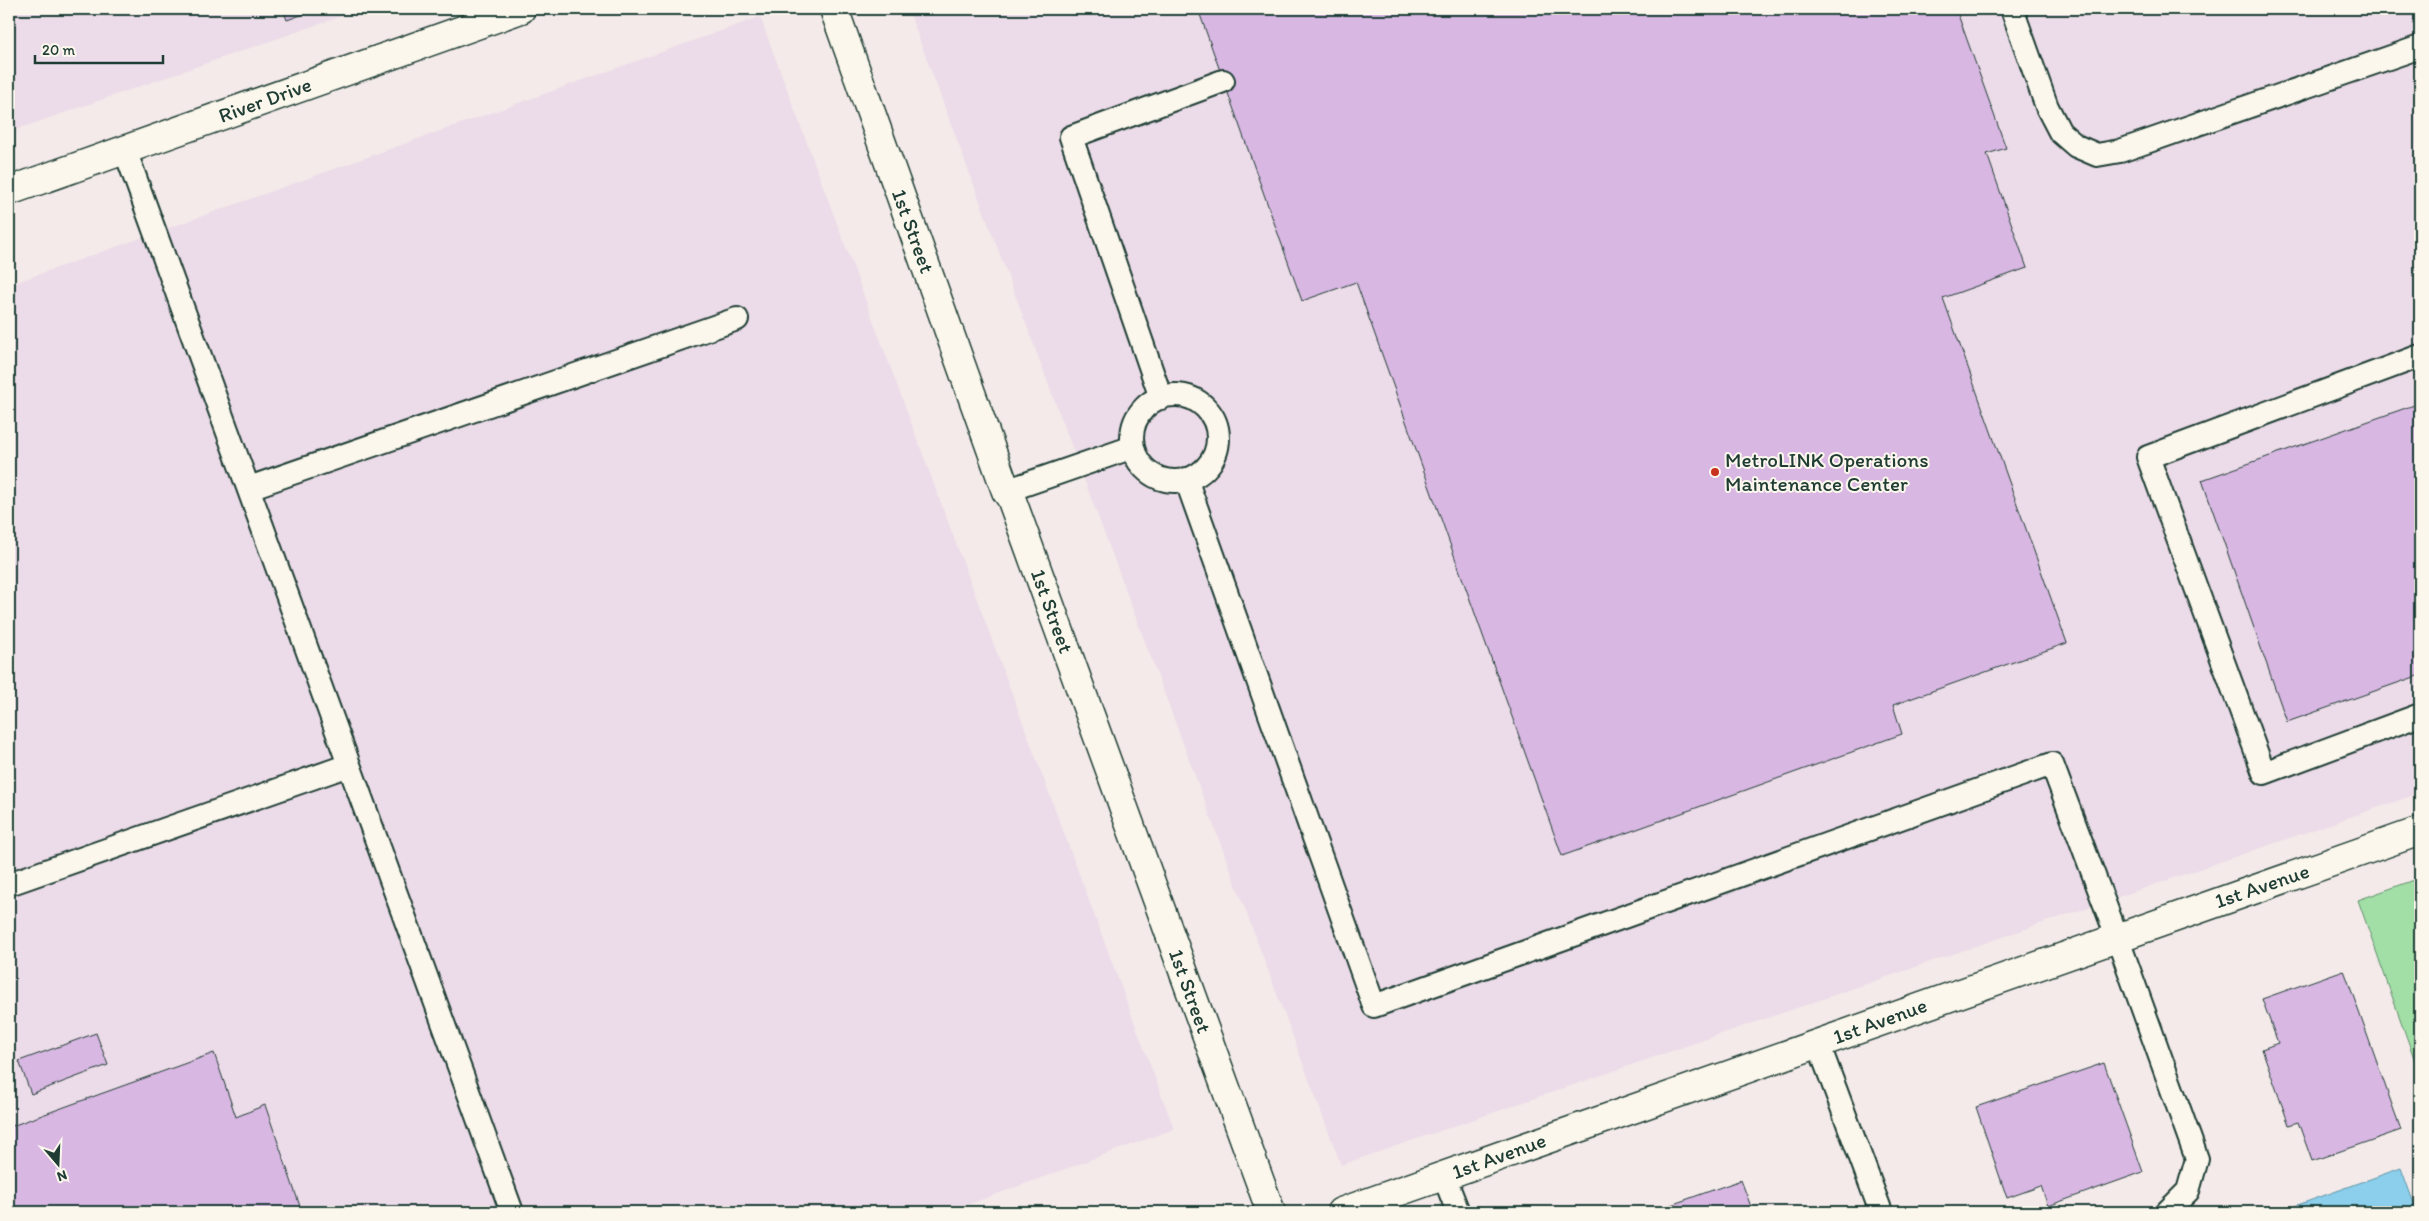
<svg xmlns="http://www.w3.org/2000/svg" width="2429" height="1221" font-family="Itim,sans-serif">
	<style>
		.built { fill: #ecdbe8 }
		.green { fill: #a2dfa6; stroke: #608e6d }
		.water { fill: #8bcfed; stroke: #6095a3 }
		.building { fill: #d8b7e3; stroke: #1f3d34 }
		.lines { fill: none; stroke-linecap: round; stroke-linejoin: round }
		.lane-casing { stroke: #1f3d34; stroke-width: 26 }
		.street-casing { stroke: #1f3d34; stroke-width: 31 }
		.secondary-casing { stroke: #1f3d34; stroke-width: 31 }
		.lane { stroke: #fbf7ec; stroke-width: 22 }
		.street { stroke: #fbf7ec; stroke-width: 28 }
		.secondary { stroke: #fbf7ec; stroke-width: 28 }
		.poi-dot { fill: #c8321e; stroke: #fbf7ec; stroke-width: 2 }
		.labels { text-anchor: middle; stroke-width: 4; stroke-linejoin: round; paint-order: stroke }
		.street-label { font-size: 21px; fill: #1f3d34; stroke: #fbf7ec }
		.poi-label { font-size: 21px; fill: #1f3d34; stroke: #fbf7ec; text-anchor: start }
	</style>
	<rect width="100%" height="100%" fill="#f4eaea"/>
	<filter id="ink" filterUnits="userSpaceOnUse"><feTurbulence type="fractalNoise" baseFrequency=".02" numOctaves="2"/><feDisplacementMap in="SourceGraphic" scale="10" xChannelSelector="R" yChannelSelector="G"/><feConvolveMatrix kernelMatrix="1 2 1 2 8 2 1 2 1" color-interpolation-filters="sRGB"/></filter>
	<g filter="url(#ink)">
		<!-- built -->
		<path class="built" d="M9,9H362L9,132Z
			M908,9H2420V793L1341,1165Z
			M760,17L1174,1129L948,1212H9V285Z"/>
		<!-- green -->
		<path class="green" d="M2420,878V1075L2358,900Z"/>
		<!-- water -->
		<path class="water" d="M2401,1168L2417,1212H2278Z"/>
		<!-- building -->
		<path class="building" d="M283,9H318L287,20Z
			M1198,9H1956L2006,148L1987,154L2027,268L1943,298L2067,643L1893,705L1902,734L1562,856L1356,282L1302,301Z
			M2420,403V675L2287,722L2202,480Z
			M2344,970L2401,1130L2312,1161L2298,1122L2289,1125L2262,1049L2278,1043L2262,999Z
			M96,1033L108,1065L31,1094L19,1061Z
			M214,1053L236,1117L265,1105L302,1212H9V1127Z
			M2104,1063L2143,1172L2048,1206L2041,1186L2007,1198L1976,1107Z
			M1741,1180L1753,1212H1651Z"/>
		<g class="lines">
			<defs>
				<path id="lane" d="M2012,9L2047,107L2060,132L2076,146L2097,155L2120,151L2420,47
					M125,150L512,1212
					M2420,356L2148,457L2264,773L2420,715
					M1132 438a43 43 0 1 1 86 0a43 43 0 1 1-86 0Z
					M1161,398L1071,137L1223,81
					M1186,479L1374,1006L2052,764L2117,937L2197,1159L2188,1191L2167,1212
					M249,488L737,319
					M1006,491L1133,447
					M9,884L349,765
					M1818,1043L1881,1212
					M1444,1176L1458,1212"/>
				<path id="street" d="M834,9L1006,491L1011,498L1271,1212
					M1341,1212L2420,831"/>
				<path id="secondary" d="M9,191L521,9"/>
			</defs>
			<!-- lane casing -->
			<use href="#lane" class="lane-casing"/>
			<!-- street casing -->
			<use href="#street" class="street-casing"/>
			<!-- secondary casing -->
			<use href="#secondary" class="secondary-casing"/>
			<!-- lane -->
			<use href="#lane" class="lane"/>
			<!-- street -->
			<use href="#street" class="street"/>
			<!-- secondary -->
			<use href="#secondary" class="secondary"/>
		</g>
	</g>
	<!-- markers -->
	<circle class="poi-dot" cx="1715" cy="472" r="5"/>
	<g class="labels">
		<!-- street labels -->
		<g class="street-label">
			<text transform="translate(265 100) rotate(-20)" y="7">River Drive</text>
			<text transform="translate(913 231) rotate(70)" y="7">1st Street</text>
			<text transform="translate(1052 611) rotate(70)" y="7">1st Street</text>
			<text transform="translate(2262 886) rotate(-19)" y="7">1st Avenue</text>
			<text transform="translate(1190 991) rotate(70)" y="7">1st Street</text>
			<text transform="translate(1880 1021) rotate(-20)" y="7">1st Avenue</text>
			<text transform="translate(1499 1156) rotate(-20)" y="7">1st Avenue</text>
		</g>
		<!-- poi labels -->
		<g class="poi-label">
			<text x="1725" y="467">MetroLINK Operations<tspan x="1725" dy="24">Maintenance Center</tspan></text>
		</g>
	</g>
	<!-- margin -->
	<rect width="2429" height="1221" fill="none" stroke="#fbf7ec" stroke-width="30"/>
	<rect x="15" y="15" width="2399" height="1191" fill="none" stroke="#1f3d34" stroke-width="2" filter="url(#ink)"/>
	<!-- north arrow -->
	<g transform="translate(58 1164) rotate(161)" stroke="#fbf7ec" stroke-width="4" paint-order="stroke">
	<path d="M0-4L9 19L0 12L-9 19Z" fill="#1f3d34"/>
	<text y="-8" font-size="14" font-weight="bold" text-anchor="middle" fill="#1f3d34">N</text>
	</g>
	<!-- scale -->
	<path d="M35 55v8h128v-8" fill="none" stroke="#1f3d34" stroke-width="2.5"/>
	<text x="42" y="55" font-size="15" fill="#1f3d34" stroke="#fbf7ec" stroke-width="4" paint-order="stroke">20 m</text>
</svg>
